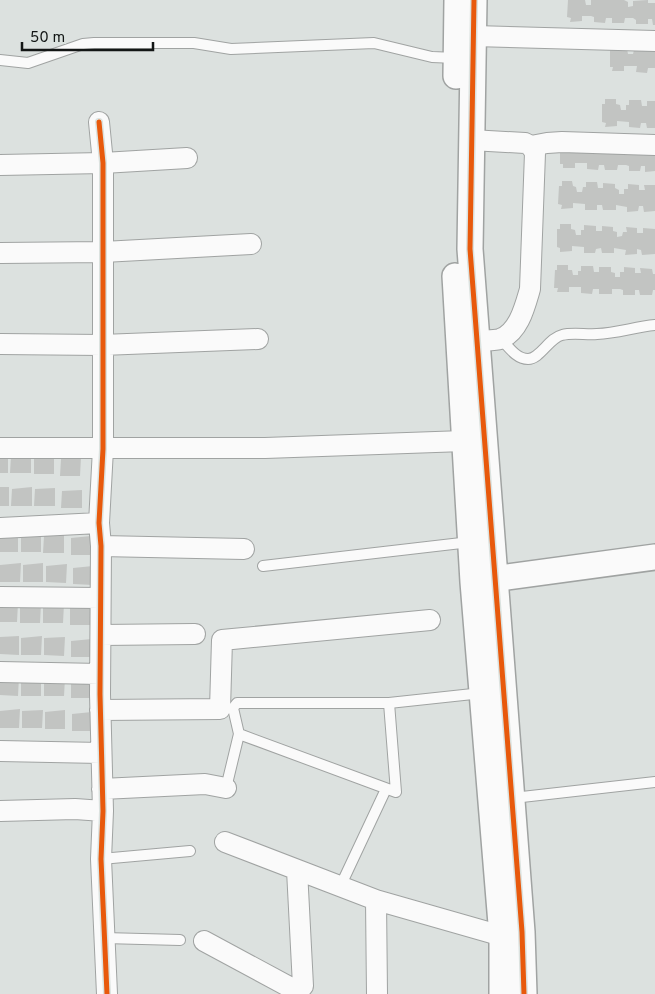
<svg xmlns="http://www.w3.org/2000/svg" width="655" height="994" font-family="Overpass,sans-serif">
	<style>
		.building { fill: #c2c4c2 }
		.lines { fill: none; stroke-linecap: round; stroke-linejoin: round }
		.service-casing { stroke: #a0a3a2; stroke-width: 12 }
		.minor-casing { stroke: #a0a3a2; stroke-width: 22 }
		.tertiary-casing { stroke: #a0a3a2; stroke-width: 28 }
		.service { stroke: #fafafa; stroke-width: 10 }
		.minor { stroke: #fafafa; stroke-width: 20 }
		.tertiary { stroke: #fafafa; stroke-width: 25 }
		.cycleway-casing { stroke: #dbe2df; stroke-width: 8 }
		.cycleway { stroke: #e8590c; stroke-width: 5 }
	</style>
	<rect width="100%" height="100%" fill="#dce1df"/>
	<!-- building -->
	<path class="building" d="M568,0H585L586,5H591V0H624L628,2V7L633,6V1L648,0V3H655V25H653L652,19H648V24H636V20L633,18H625L624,23H612V18H606L605,23L594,22V17L591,16H582V21L570,22L571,18L567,17Z
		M610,49H627L628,54H633L634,50L655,51V68H648L647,73L636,72L637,66H624V71H612L613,67H610Z
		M605,99H616V104L620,105L621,110H626V105H629V100H641L642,106H647V101H655V128H647L646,123H641L640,128L629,127V122L617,121V126L605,127L606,123L602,122V104H605Z
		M655,145V171L645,172V166H641L640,171H629V166L626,165H618L617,170H605L604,165H599L598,170L587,169V163H575V168H563V164H560V146Z
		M562,181H572L573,186L576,187L577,192H582L583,187H586V182H597L598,188H603V183L615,184V188L619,190V194H624V189H628V184L639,185V190H645L644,185H655V211L644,212L643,206H639L638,211L627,212V207L616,205V210H603L602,205H597V210H585V204L573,203V208L561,209L562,205L558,204L559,186H562Z
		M560,224H571V229L575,230L576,235H581V230H584V225L596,226V231H602V226L613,227V231L617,232V237L622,236L623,232H627L626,227L637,228V233H643V228L655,229V254L642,255L641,250L637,249V254L625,255L626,250L614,248V253H602L601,248L596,249L595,253H584V247L572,246V251L560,252V248L557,247V229H560Z
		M557,265H568V270H572L573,275H578V271H581V266H593L594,272H599V267H611V272L615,273V277H620V272H624V267L635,268V273H641L640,268L652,269L653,274H655V290H653L652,295H640L639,290H635V295H623V290L620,289H612V294H599V289H593L592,294L581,293V287H569V292H557L558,288H554L555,270H557Z
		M8,454V473H0V455Z
		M31,455V473H10L11,456Z
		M54,455V474H34V457Z
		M81,457L80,476H60L61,459Z
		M0,487H9V506H0Z
		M32,487V506H11L12,489Z
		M55,488V506H34L35,489Z
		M82,490V508H61L62,491Z
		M18,533V552H0V535Z
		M41,534V552H21V535Z
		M64,534V553H43L44,536Z
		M91,536V555H71V538Z
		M21,563L20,582H0V565Z
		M43,563V582H23V565Z
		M67,564L66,583L46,582V566Z
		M93,566V585L73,584V568Z
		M18,603L17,622H0V605Z
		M41,604L40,623H20V606Z
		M64,604L63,623H43V606Z
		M91,606L90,625H70V608Z
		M19,636V655L0,654V637Z
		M42,636L41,655H21V638Z
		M65,637L64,656L44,655V638Z
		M92,639L91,657H71V641Z
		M19,677L18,696L0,695V678Z
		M41,677V696H21V679Z
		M65,678L64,696H44V679Z
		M91,680V698H71V681Z
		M20,709L19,728H0V711Z
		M43,710L42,728H22V711Z
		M65,710V729H45V712Z
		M92,712V731H72V714Z"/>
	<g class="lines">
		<defs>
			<path id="service" d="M0,60L28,63L83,44L94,43H194L231,49L374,43L432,57L456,58
				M501,339C508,346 516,359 528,359C540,359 549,338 562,335C573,332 586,335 597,334C617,333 635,327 655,325
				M263,566L470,542
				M239,734L396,792L389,703
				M226,788L239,734L233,708L237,703H389L482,693
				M513,798L655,782
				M101,859L190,851
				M340,887L386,789
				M104,938L180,940"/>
			<path id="minor" d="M474,36L655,41
				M99,122L103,163V449L99,523L101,546L100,694L103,811L101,859L107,994
				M471,140L525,143L531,146L535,153L530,289C525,306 519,332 500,339C494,341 484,340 477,341
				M531,146L547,143L562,142L655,145
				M0,165L103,163L187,158
				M0,253L103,252L251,244
				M0,344L102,345L258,339
				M0,448H265L464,441
				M0,528L99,523
				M101,546L244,549
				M0,597L100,598
				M101,635L195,634
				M0,672L100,674
				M100,710L220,709L222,640L430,620
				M0,751L101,753
				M102,789L205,784L226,788
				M0,811L75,809L103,811
				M225,842L376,900L377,994
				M376,900L502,936
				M204,941L295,990L300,989L303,986L297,870"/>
			<path id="tertiary" d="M474,0L470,249L522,932L524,994
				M456,76L457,0
				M455,276L473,582L502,936V994
				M478,581L655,557"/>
		</defs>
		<!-- service casing -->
		<use href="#service" class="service-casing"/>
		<!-- minor casing -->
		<use href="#minor" class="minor-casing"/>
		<!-- tertiary casing -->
		<use href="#tertiary" class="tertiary-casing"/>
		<!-- service -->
		<use href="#service" class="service"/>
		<!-- minor -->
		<use href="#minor" class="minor"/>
		<!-- tertiary -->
		<use href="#tertiary" class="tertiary"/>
		<defs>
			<path id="cycleway" d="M474,0L470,249L522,932L524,994
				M99,122L103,163V449L99,523L101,546L100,694L103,811L101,859L107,994"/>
		</defs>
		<!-- cycleway casing -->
		<use href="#cycleway" class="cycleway-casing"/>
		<!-- cycleway -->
		<use href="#cycleway" class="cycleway"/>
	</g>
	<!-- scale -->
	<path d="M22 42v8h131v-8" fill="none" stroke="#131615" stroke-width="2.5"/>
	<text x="30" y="42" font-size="15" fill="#131615" stroke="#dbe2df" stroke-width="4" paint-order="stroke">50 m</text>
</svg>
